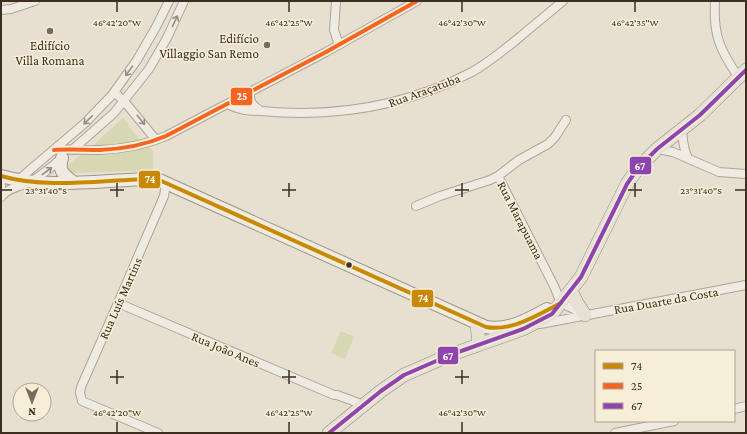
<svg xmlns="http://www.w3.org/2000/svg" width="747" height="434" font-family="'Crimson Pro',serif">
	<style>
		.green { fill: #d6d7b3 }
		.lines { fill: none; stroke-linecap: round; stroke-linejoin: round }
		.street-casing { stroke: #ada599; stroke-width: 10 }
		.secondary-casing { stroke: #9c958a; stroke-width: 14 }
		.primary-casing { stroke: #928b80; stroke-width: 14 }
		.street { stroke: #efebe3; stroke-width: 8 }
		.secondary { stroke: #efebe3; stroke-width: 12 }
		.primary { stroke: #e6e1d4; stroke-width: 13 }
		.bus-1-casing { stroke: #f7eed8; stroke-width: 7 }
		.bus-2-casing { stroke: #f7eed8; stroke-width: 7 }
		.bus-3-casing { stroke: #f7eed8; stroke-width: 7 }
		.bus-1 { stroke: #c88808; stroke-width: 4 }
		.bus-2 { stroke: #f26522; stroke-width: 4 }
		.bus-3 { stroke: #8e44ad; stroke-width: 4 }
		.oneway { stroke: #968c82 }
		.ticks { fill: none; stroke: #3d2e20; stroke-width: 1.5 }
		.poi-dot { fill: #786c5e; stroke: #f7eed8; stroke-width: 1.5 }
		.bus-dot { fill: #3d2e20; stroke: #f7eed8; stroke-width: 1.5 }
		.labels { text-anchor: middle; stroke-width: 3; stroke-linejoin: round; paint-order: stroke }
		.poi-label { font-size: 13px; fill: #3d2e20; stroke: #f7eed8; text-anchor: end }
		.street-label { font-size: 13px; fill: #3d2e20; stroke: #f7eed8 }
		.ticks-label { font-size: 10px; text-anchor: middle; fill: #3d2e20; stroke: #f7eed8; stroke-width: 3; stroke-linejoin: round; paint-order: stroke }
		.line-badge { stroke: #f7eed8; stroke-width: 1.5 }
		.badge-label { font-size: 11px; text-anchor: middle; font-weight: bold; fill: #fff }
	</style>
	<rect width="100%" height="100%" fill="#e7e0d1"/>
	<!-- green -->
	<path class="green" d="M123,118L139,139L153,151V170L73,173L64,168L91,147Z
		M341,331L354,337L345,359L331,353Z"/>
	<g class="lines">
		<defs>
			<path id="street" d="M336,1L334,30L339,45
				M715,1C713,36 720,50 739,78
				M1,10L11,9L35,1
				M114,92L124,101L156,140
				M227,104C239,110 248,111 261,111C252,105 250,103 250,93
				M261,111C334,118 406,106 472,72C490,62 505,49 521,36C535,24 549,13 563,1
				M682,130C683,140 683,149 688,158
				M657,149L673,152L719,172L746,174
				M54,150C69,149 85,150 100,150C123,149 145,145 166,136L326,52L417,1
				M72,150L114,113L149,69L167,38L184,1
				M498,176L554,286L561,303L582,313
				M17,181L85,123L112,95L137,60L156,27L169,1
				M1,185V197
				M1,197C8,187 22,187 32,181C43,174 53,166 63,157
				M416,206L440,196L490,180L498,176L519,160L548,144L555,137L566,120
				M118,303L334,395H337L364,405
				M540,324L746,285
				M734,409L746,406
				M158,433L82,401L80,393L81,387L118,303L164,196L166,184
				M615,433L674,421"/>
			<path id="secondary" d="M62,158C58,171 63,174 73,182
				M1,176C50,190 106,179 157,179L486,327C508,331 529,319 547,309"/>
			<path id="primary" d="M571,291L577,303L585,315
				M477,324L479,344
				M329,433L381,391L404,375L450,355L523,329L552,314L581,277L627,184L638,168L657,149L700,115L746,70"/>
		</defs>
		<!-- street casing -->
		<use href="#street" class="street-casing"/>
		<!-- secondary casing -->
		<use href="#secondary" class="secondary-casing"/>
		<!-- primary casing -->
		<use href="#primary" class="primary-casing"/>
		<!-- street -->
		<use href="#street" class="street"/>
		<!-- secondary -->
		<use href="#secondary" class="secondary"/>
		<!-- primary -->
		<use href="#primary" class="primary"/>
		<defs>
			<path id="bus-1" d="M1,176C50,190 106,179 157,179L486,327C512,332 539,314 561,303"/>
			<path id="bus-2" d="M54,150C69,149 85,150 100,150C123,149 145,145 166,136L326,52L417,1"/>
			<path id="bus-3" d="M329,433L381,391L404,375L450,355L523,329L552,314L581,277L627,184L638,168L657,149L700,115L746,70"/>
		</defs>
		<!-- bus-1 casing -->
		<use href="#bus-1" class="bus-1-casing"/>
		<!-- bus-2 casing -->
		<use href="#bus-2" class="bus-2-casing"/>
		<!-- bus-3 casing -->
		<use href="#bus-3" class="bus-3-casing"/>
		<!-- bus-1 -->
		<use href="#bus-1" class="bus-1"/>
		<!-- bus-2 -->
		<use href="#bus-2" class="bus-2"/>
		<!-- bus-3 -->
		<use href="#bus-3" class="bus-3"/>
	</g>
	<!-- one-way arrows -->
	<defs><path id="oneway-shaft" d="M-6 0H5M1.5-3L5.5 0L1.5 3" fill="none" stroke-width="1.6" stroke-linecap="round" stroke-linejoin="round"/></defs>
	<g class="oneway">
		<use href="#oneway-shaft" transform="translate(175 21) rotate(-65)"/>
		<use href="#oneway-shaft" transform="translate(129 71) rotate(125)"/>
		<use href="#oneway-shaft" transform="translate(88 120) rotate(136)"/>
		<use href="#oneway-shaft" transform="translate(141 120) rotate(51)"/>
		<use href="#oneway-shaft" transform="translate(47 171) rotate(-37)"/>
	</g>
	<!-- ticks -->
	<path class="ticks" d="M117,2V12M289,2V12M462,2V12M635,2V12M117,183V197M289,183V197M462,183V197M635,183V197M2,190H12M110,190H124M282,190H296M455,190H469M628,190H642M735,190H745M117,370V384M289,370V384M462,370V384M110,377H124M282,377H296M455,377H469M117,422V432M289,422V432M462,422V432"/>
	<!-- markers -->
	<g class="poi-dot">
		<circle cx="50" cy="31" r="4"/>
		<circle cx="267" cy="45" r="4"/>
	</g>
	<circle class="bus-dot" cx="349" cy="265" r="3.5"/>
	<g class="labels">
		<!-- poi labels -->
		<g class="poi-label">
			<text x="259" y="43">Edifício<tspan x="259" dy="15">Villaggio San Remo</tspan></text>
			<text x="50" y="50" text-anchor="middle">Edifício<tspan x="50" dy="15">Villa Romana</tspan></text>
		</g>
		<!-- street labels -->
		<g class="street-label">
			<text transform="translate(424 90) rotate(-20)" y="5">Rua Araçatuba</text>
			<text transform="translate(521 220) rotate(63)" y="5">Rua Marapuama</text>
			<text transform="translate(120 298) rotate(-66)" y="5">Rua Luís Martins</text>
			<text transform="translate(666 300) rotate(-10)" y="5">Rua Duarte da Costa</text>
			<text transform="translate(226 349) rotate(23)" y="5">Rua João Anes</text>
		</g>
	</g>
	<g class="ticks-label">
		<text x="117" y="26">46°42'20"W</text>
		<text x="289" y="26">46°42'25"W</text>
		<text x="462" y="26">46°42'30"W</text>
		<text x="635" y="26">46°42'35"W</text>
		<text x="701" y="194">23°31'40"S</text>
		<text x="46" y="194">23°31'40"S</text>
		<text x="117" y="416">46°42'20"W</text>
		<text x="289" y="416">46°42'25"W</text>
		<text x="462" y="416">46°42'30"W</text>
	</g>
	<g class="line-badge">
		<rect x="230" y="87" width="23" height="19" rx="4" fill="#f26522"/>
		<rect x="629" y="156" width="23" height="19" rx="4" fill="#8e44ad"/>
		<rect x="138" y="170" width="23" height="19" rx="4" fill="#c88808"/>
		<rect x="411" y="289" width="23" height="19" rx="4" fill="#c88808"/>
		<rect x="437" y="346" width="22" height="19" rx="4" fill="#8e44ad"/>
	</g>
	<g class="badge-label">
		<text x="242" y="100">25</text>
		<text x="640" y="170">67</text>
		<text x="150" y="183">74</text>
		<text x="423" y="302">74</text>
		<text x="448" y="360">67</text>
	</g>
	<!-- border -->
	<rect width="747" height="434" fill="none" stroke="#3d2e20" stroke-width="4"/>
	<!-- legend -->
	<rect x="595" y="350" width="140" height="72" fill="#f7eed8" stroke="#ada18e"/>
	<rect x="603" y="363" width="20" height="6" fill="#c88808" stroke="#ada18e"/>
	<text x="631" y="370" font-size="12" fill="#3d2e20">74</text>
	<rect x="603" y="383" width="20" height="6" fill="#f26522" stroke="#ada18e"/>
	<text x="631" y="390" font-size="12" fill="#3d2e20">25</text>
	<rect x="603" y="403" width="20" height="6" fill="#8e44ad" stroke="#ada18e"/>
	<text x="631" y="410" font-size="12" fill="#3d2e20">67</text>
	<!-- north arrow -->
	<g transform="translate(32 402) rotate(180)"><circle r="19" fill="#f7eed8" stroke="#ada18e"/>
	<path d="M0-3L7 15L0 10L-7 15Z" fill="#786c5e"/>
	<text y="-6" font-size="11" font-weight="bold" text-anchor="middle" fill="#3d2e20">N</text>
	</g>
</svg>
